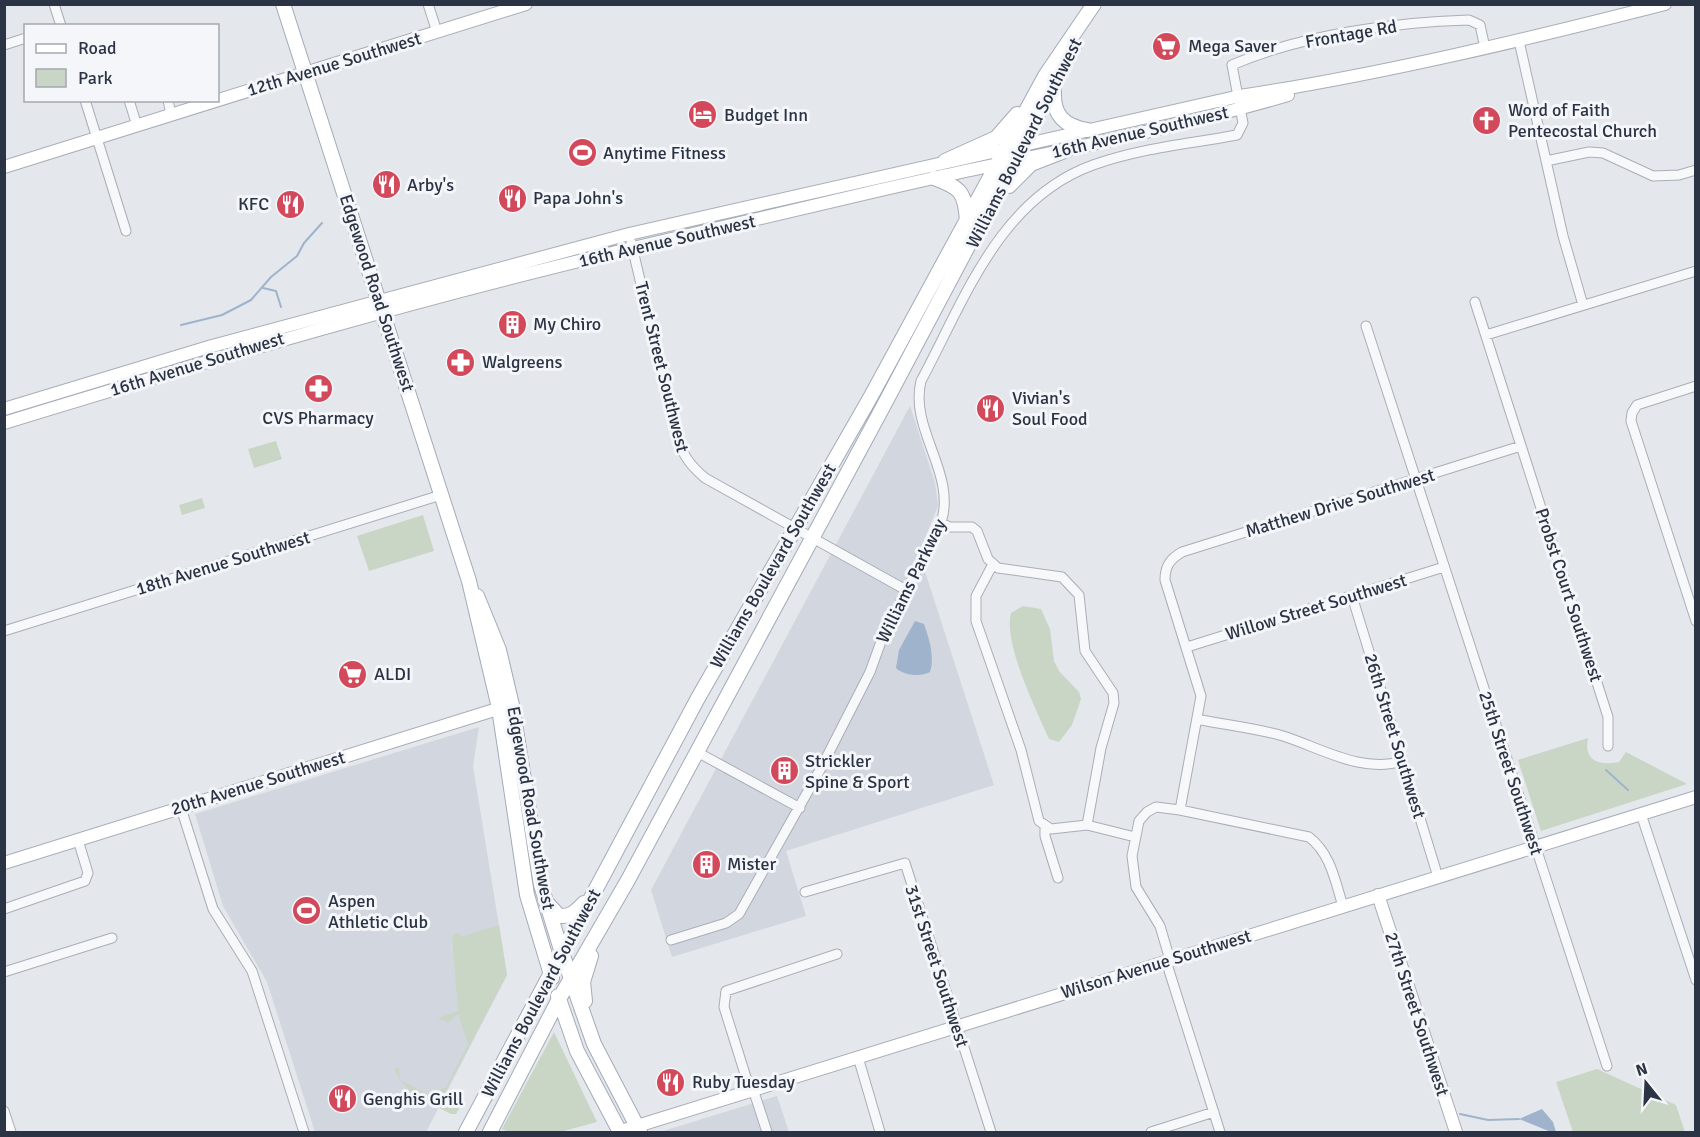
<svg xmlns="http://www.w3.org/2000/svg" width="1700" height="1137" font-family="Signika,sans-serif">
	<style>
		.built { fill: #d2d6de }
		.green { fill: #c9d6c5 }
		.water { fill: #9fb4cc }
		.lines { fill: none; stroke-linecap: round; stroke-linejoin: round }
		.stream { stroke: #9fb4cc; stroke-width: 2 }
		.street-casing { stroke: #a9aeb7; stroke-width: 11 }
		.secondary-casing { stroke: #a9aeb7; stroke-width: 14 }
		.primary-casing { stroke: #a3abb8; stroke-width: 16 }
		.street { stroke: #f7f8fa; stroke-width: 9 }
		.secondary { stroke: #fff; stroke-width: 12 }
		.primary { stroke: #fff; stroke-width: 14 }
		.labels { text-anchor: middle; stroke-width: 6; stroke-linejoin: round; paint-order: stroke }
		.street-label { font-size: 18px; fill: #2b3445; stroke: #f4f6f9 }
		.poi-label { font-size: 18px; fill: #2b3445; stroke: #f4f6f9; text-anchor: start }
	</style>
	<rect width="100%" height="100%" fill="#e4e7ec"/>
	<!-- built -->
	<path class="built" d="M910,406L935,483L938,506L919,553L994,785L786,851L806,916L672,957L651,890Z
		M479,727L473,766L507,975L426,1132H315L267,982L223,906L195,814Z
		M777,1096L789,1132L663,1131Z"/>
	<!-- green -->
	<path class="green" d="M276,441L282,459L254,468L248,449Z
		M202,498L205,508L182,515L179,505Z
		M423,515L434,551L369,571L357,536Z
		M1023,606L1041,609L1050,629L1054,661L1059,671L1079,692L1081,699L1072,725L1059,742L1049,739C1036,709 1003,643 1011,613Z
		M1588,738C1583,761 1600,766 1619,762L1626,752L1687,784L1541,831L1518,760Z
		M499,925L507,975L443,1096L461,1106L456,1114H451C428,1102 403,1093 394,1068H399L400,1080L437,1099V1092L446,1087L468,1044L458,1014L448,1023L438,1018L458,1011L452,936L458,932L461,937Z
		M554,1032L597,1122L560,1132H508L502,1129Z
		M1597,1069L1676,1105L1685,1132H1573L1556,1082Z"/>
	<!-- water -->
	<path class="water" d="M915,621L924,624C929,638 935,657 930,672C921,677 904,676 896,668L899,650Z
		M1542,1109L1553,1122L1556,1132H1551L1519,1119Z"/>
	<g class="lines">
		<!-- stream -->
		<path class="stream" d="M263,288L276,291L281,307
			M181,325L222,315L251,300L271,277L297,256L304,243L322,223
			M1606,770L1628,790
			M1460,1114L1488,1120L1519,1119"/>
		<defs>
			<path id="street" d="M54,4L61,26
				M428,4L437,32
				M1519,41L1563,236L1583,305
				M4,45L26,38
				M85,100L126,231
				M129,100L137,126
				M168,100L171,115
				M1546,161L1589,152L1603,153L1653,176L1679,175L1696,170
				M631,242L678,440C684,457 691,466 705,478L906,590
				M1475,302L1608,717V746
				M1366,326L1607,1066
				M1486,335L1696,271
				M1696,386L1637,405L1632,413L1631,421L1696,621
				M941,523L950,527H972L977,531L988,559L998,568L1062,577L1079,595L1085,651L1113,693L1114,703L1101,748L1087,825
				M993,564L976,596V621L1021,750L1039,821L1051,829L1087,825L1135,837
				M1352,596L1438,877
				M4,631L441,495
				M1187,647L1444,567
				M1197,719C1225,725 1255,728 1283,736C1321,748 1362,774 1402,761
				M697,752L800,808
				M181,808L213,909L252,971L304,1132
				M1180,810L1309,837C1331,854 1335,881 1343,906
				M1641,814L1696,980
				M1045,827V836L1058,878
				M805,892L905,863L991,1132
				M4,909L85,881L88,873L78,840
				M671,940L726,923L739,914L821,768L870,672L883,636L941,523C957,473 909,430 921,381C965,299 999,199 1093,165C1140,148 1189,144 1237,135L1243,123L1232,65C1301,35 1394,22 1469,20L1480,25L1485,48
				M1170,960L1160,926L1136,887L1132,856L1139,821L1147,812L1156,807L1180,810L1201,696L1165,580C1165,566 1170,559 1182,552L1521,446
				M1166,961L1220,1132
				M4,972L112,938
				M858,1057L880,1132
				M753,1089L767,1132
				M750,1090L724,1007L726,991L837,954
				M4,1111L11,1132
				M1151,1132L1214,1112"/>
			<path id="secondary" d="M4,167L526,4
				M4,409L212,346L629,234L1240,96C1383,74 1524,40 1665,4
				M4,423C213,359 421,298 633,248C734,224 836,200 938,177C1055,152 1172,129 1288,95
				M4,863L507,706
				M1378,895L1456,1132
				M618,1132L1696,797"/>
			<path id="primary" d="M283,4L469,581L499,708L527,895L552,978
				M1054,92C1053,115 1064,126 1087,130
				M945,161L996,138L1017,114
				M934,178C961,188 965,192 967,221
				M1009,186L1031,164L1067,150
				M477,596L499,650L512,705L541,885L562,953L594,1044L640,1132
				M548,904L559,916C571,917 576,911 584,903
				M558,996L577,1051L620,1132
				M585,1001L583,982L591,956
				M466,1132L698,698L870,398L1045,76L1094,4
				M490,1132L559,999L628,880L884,405L1074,46"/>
		</defs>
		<!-- street casing -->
		<use href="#street" class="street-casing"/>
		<!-- secondary casing -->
		<use href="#secondary" class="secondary-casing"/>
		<!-- primary casing -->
		<use href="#primary" class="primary-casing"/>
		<!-- street -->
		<use href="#street" class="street"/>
		<!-- secondary -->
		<use href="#secondary" class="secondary"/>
		<!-- primary -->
		<use href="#primary" class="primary"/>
	</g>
	<!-- icons -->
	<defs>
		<symbol id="supermarket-disc" viewBox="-11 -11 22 22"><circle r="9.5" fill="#d1495b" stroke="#f4f6f9"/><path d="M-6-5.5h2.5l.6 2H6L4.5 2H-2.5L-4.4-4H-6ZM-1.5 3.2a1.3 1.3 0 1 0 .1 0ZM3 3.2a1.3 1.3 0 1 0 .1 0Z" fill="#fff"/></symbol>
		<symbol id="hotel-disc" viewBox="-11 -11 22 22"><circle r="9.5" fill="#d1495b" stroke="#f4f6f9"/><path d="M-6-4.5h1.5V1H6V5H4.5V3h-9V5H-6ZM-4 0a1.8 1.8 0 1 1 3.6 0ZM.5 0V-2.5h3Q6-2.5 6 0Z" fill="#fff"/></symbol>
		<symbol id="church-disc" viewBox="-11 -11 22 22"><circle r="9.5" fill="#d1495b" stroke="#f4f6f9"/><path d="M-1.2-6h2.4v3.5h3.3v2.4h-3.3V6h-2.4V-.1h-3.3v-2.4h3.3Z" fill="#fff"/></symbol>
		<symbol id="stadium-disc" viewBox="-11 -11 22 22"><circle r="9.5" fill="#d1495b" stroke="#f4f6f9"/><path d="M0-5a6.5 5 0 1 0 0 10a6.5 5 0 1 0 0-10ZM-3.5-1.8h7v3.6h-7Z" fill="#fff"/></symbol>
		<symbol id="restaurant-disc" viewBox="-11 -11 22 22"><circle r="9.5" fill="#d1495b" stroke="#f4f6f9"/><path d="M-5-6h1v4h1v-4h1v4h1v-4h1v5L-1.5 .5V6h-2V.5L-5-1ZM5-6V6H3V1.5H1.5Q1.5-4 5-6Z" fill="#fff"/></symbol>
		<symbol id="building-disc" viewBox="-11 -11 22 22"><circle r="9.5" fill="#d1495b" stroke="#f4f6f9"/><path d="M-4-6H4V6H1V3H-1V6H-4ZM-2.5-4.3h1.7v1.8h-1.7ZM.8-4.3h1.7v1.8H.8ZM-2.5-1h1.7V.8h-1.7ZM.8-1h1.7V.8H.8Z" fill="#fff"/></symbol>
		<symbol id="pharmacy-disc" viewBox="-11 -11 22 22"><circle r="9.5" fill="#d1495b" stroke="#f4f6f9"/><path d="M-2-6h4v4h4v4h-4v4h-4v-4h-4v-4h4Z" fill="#fff"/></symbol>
	</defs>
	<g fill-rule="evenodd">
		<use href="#supermarket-disc" x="1150" y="30" width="33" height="33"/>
		<use href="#hotel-disc" x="686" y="98" width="33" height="33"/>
		<use href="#church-disc" x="1470" y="104" width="33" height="33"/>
		<use href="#stadium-disc" x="566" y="136" width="33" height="33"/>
		<use href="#restaurant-disc" x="370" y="168" width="33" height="33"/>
		<use href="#restaurant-disc" x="496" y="182" width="33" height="33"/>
		<use href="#restaurant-disc" x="274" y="188" width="33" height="33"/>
		<use href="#building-disc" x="496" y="308" width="33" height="33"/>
		<use href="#pharmacy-disc" x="444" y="346" width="33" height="33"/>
		<use href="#pharmacy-disc" x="302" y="372" width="33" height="33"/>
		<use href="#restaurant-disc" x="974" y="392" width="33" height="33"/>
		<use href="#supermarket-disc" x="336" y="658" width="33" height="33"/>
		<use href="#building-disc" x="768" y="754" width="33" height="33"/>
		<use href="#building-disc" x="690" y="848" width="33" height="33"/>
		<use href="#stadium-disc" x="290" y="894" width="33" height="33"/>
		<use href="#restaurant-disc" x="654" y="1066" width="33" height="33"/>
		<use href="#restaurant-disc" x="326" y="1082" width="33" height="33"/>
	</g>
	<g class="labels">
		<!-- street labels -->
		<g class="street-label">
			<text transform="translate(1351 34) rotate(-10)" y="6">Frontage Rd</text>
			<text transform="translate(334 64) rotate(-17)" y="6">12th Avenue Southwest</text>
			<text transform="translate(1140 132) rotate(-13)" y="6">16th Avenue Southwest</text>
			<text transform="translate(1024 143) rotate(-63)" y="6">Williams Boulevard Southwest</text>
			<text transform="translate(667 241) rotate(-13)" y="6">16th Avenue Southwest</text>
			<text transform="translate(377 293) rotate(72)" y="6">Edgewood Road Southwest</text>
			<text transform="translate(197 364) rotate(-17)" y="6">16th Avenue Southwest</text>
			<text transform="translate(662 367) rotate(76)" y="6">Trent Street Southwest</text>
			<text transform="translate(1340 503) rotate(-17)" y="6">Matthew Drive Southwest</text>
			<text transform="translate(223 563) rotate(-17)" y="6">18th Avenue Southwest</text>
			<text transform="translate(773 566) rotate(-60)" y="6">Williams Boulevard Southwest</text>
			<text transform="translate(911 581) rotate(-64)" y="6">Williams Parkway</text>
			<text transform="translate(1569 595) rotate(72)" y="6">Probst Court Southwest</text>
			<text transform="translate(1316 607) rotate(-17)" y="6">Willow Street Southwest</text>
			<text transform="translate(1395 736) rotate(73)" y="6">26th Street Southwest</text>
			<text transform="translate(1511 773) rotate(72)" y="6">25th Street Southwest</text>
			<text transform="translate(258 783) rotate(-17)" y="6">20th Avenue Southwest</text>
			<text transform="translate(531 808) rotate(80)" y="6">Edgewood Road Southwest</text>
			<text transform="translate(1156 964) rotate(-17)" y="6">Wilson Avenue Southwest</text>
			<text transform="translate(937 966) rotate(72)" y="6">31st Street Southwest</text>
			<text transform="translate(541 993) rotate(-62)" y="6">Williams Boulevard Southwest</text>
			<text transform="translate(1417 1014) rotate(72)" y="6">27th Street Southwest</text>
		</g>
		<!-- poi labels -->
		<g class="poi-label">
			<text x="1188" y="52">Mega Saver</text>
			<text x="1508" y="116">Word of Faith<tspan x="1508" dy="21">Pentecostal Church</tspan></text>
			<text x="724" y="121">Budget Inn</text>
			<text x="603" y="159">Anytime Fitness</text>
			<text x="407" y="191">Arby's</text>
			<text x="533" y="204">Papa John's</text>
			<text x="269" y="210" text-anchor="end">KFC</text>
			<text x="533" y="330">My Chiro</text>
			<text x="482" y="368">Walgreens</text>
			<text x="1012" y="404">Vivian's<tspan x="1012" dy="21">Soul Food</tspan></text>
			<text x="318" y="424" text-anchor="middle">CVS Pharmacy</text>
			<text x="374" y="680">ALDI</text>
			<text x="805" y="767">Strickler<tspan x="805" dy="21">Spine &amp; Sport</tspan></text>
			<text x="727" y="870">Mister</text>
			<text x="328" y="907">Aspen<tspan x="328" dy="21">Athletic Club</tspan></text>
			<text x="692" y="1088">Ruby Tuesday</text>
			<text x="363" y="1105">Genghis Grill</text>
		</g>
	</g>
	<!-- border -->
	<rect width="1700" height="1137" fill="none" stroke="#2b3445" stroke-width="12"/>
	<!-- legend -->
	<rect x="24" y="24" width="195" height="78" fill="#f4f6f9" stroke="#a4a8b1" stroke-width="1.5"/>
	<rect x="36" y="44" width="30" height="9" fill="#ffffff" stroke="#a4a8b1" stroke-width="1.5"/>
	<text x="78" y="54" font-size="18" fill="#2b3445">Road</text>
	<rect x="36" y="69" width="30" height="18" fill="#c9d6c5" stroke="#a4a8b1" stroke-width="1.5"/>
	<text x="78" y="84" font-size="18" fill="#2b3445">Park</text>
	<!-- north arrow -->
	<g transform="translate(1646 1083) rotate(342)" stroke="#f4f6f9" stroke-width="4.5" paint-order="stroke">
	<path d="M0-4.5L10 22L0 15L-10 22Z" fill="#2b3445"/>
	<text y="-9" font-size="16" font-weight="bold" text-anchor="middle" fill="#2b3445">N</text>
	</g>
</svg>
